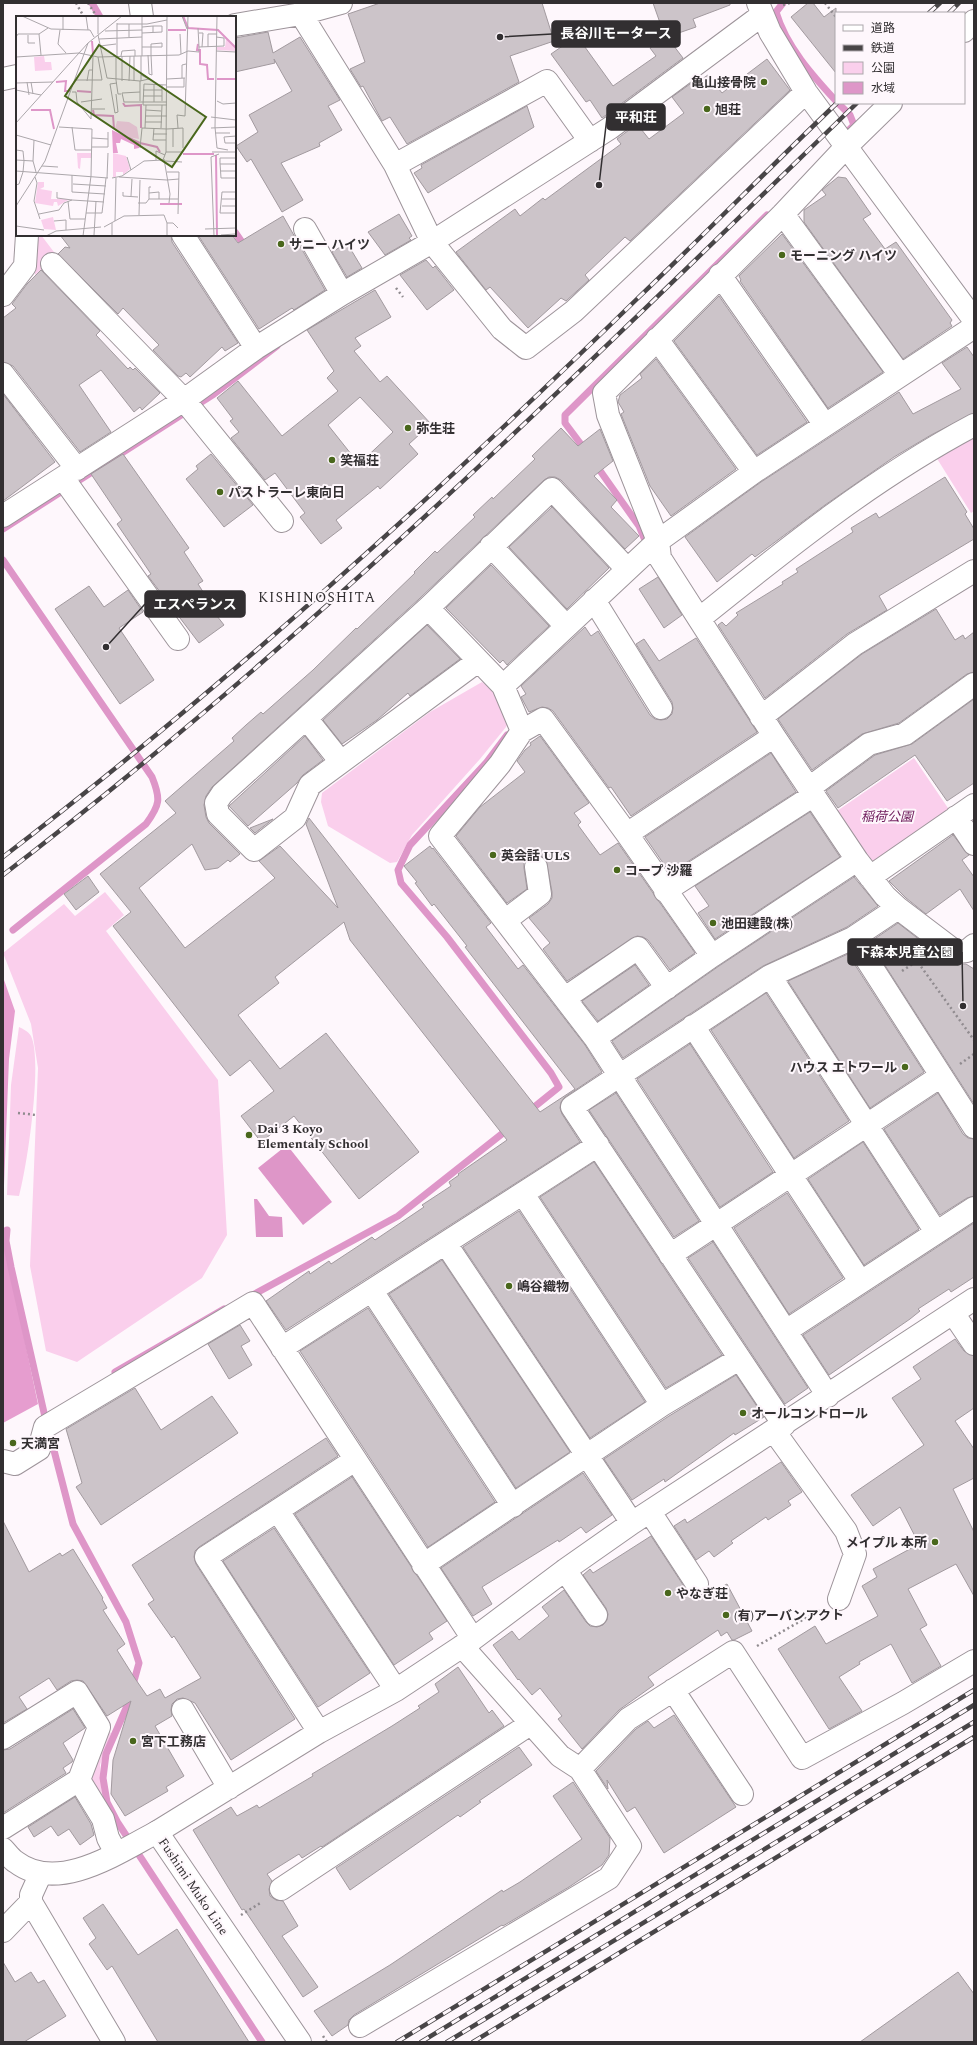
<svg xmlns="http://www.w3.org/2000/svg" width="977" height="2045" font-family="Spectral,'Noto Sans JP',serif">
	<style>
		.green { fill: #facfec }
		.forest { fill: #e69dcf }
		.water { fill: #de96c8 }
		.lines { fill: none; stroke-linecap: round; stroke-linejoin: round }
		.stream { stroke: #de96c8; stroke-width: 7 }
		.building { fill: #ccc4c9; stroke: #a29a9f; fill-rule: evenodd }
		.minor-casing { stroke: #9d949a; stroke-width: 24 }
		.major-casing { stroke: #9d949a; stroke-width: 24 }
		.path { stroke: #908b8f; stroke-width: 2.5; stroke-dasharray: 2 3; stroke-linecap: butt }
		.minor { stroke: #fff; stroke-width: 22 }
		.major { stroke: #fff; stroke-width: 22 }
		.rail-casing { stroke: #484547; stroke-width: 4.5 }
		.rail { stroke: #fef7fc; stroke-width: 3; stroke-dasharray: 9; stroke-linecap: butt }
		.poi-dot { fill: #49671c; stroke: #fef7fc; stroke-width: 1.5 }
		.labels { text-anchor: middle; stroke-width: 4; stroke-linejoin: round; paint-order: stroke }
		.poi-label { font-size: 13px; font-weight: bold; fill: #322f31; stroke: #fef7fc; text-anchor: start }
		.park-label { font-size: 13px; font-style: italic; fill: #6d195a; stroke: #fef7fc }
		.street-label { font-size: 13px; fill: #322f31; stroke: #fef7fc }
		.neighbourhood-label { font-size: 14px; letter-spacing: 1px; fill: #322f31; stroke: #fef7fc }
		.inset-river { fill: none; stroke: #de96c8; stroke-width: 2 }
		.inset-road { fill: none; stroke: #aca7ab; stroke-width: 1 }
		.view { fill: #49671c; fill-opacity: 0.15; stroke: #49671c; stroke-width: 2 }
		.inset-edge { fill: none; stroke: #322f31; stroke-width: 2 }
		.leader { fill: none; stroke: #322f31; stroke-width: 1.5 }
		.callout-dot { fill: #322f31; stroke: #fef7fc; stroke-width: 1.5 }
		.callout { fill: #322f31; stroke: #322f31; stroke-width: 1.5 }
		.callout-label { font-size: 14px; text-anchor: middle; font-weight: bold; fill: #fff }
	</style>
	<rect width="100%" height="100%" fill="#fef7fc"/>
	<!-- green -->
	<path class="green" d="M35,235H41L57,256L35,275Z
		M974,435V511L971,513L936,457Z
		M482,682L509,704L511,717L506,727L480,759L412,835L397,862L390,863L328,826L321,802L322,793L430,712Z
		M914,758L950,811L880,861L870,860L837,811Z
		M105,892L124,915L106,931L218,1080L227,1235L202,1278L77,1362L46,1351L30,1266L38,1068L31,1024L3,953L64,904L75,916Z
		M19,1027C23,1029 28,1031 31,1036C43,1061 27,1167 19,1196L7,1195L11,1085Z
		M105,1730L111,1733L100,1765L102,1797L92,1795L89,1765Z"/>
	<!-- forest -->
	<path class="forest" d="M3,977L15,1011L9,1059L3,1211Z
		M3,1237L38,1404L3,1423Z"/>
	<!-- water -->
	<path class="water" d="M287,1145L332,1202L303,1225L258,1168Z
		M254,1199H257L269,1216L282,1217L283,1237H256Z"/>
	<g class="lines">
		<!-- stream -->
		<path class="stream" d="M92,3L100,17
			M783,3L776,12C786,46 812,75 836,101
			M838,103L850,115L854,125L848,131
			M235,232L246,248
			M586,451L565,423V415L767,215
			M596,465L639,526L644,538
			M3,529L214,394L277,346
			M3,560L152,777C161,799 160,805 146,824L13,930
			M507,735L486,763L410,845L398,870L401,883L447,937L551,1073L559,1087L528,1112
			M7,1230L6,1241L11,1267L45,1417
			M249,1297L398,1216L508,1129
			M115,1372L224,1309
			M50,1435L73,1524L126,1622L139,1663L127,1706L106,1754L103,1778L107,1802L118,1823L262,2042"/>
	</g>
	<!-- building -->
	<path class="building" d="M380,3H542L554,41L510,56L519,82L407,144L390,117L382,121L363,86L361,87L350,69L365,62L348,14Z
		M653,3H730V5L693,19L696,27L667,37L683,58L602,118L590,100L586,102L551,54L577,36L613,86L656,56L650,48L665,37Z
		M808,3H813L824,17L836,8V73L791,17Z
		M268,32L273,53L300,37L340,100L328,106L342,130L319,143L320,146L281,163L303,200L282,212L251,159L247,162L236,146L258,132L249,115L292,91L274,59L275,63L235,72V38Z
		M767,59L790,90L630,241L625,237L585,275L589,280L566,301L561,298L528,328L490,287L486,290L456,252L515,209L520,216L543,198L545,200L621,144L617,139L637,124L649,139L684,113L672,97L697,79L699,81L708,75L722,93Z
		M527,106L534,127L428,193L414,173L422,168L421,165Z
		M838,177L846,178L871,214L863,219L885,249L896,242L952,320L950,323L952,326L903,359L804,222V210L826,195L822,190Z
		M399,214L412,236L409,238L411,240L385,255L368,232Z
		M283,216L325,290L294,310L292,308L259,329L198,235H232L238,243Z
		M782,234L883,372L828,408L740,281L741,280L739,276Z
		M60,235H171L172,242L238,343L225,351L222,347L190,377L186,373L181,377L178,376L153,350L159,345L123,308L118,314L58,254L65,247L70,248Z
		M347,243L362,268L347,277L332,252Z
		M426,260L433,268L435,266L454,290L427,310L400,275Z
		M41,270L100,331L96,335L128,369L130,367L133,370L135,368L160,393L142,410L140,407L134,412L101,370L79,385L111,432L80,452L13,366L3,362V318L16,308L12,304L27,284Z
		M375,290L391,317L355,338L361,346L354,351L380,382L387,376L431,424L409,444L418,454L380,489L378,486L336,520L342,528L321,544L300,517L305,513L275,473L265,480L231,438L239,432L230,421L233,419L217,398L238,381L282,436L338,391L327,378L334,371L307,330ZM360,397L393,432L359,464L328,425Z
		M719,296L807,422L757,455L674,341Z
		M967,347L974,357V413L931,435L894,457L825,505L755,557L752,554L717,582L685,537L761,482L899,392L913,414L961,389L942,363Z
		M656,359L736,469L671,516L650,486L621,414L624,412L618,402L620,395L642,378L640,374Z
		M3,394L55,462L3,501Z
		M561,428L578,446L600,429L613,461L594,476L617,500L611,507L639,536L625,549L561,480L555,477H549L544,480L419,599L212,787L206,796L204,805L206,817L209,823L240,854L230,862L228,860L218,868L205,870L192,844L139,888L185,948L275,878L259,861L280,846L338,908L306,824L309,818L540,1112L575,1089L465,947L467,946L434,904L432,906L415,883L417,882L404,866L430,846L432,849L433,848L491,923L486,927L518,969L523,965L585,1045L602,1072L565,1097L561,1102L560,1108L562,1114L580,1142L286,1330L266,1301L309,1271L310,1274L329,1261L331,1264L372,1237L375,1240L424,1207L422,1205L451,1186L449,1182L459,1175L458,1174L507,1140L350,940L344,922L275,977L279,983L238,1015L280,1069L326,1033L419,1152L359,1199L294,1116L261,1142L241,1116L274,1091L250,1060L230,1076L113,926L131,912L100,874L176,813L165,801L234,741L232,738L246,725L261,712L263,714L313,670L356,628L357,629L415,573L414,572L435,551L437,553L475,517L473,515L492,497L493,499L535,459L532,456Z
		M123,454L189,548L184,552L203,581L198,584L209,601L207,603L224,625L199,643L148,576L151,574L117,524L122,520L91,474Z
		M211,454L253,505L224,527L186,479L198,469L196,466Z
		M945,477L967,512L965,514L974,529V539L879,596L887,610L847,634L765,698L718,625L722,622L726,626L738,615L736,613L783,584L782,582L798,572L796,569L853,532L851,528L876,513L879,518Z
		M552,507L609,568L567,609L509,547Z
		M491,565L549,626L507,665L503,660L500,663L446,608Z
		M658,577L682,615L664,628L639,589Z
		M89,586L104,607L128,590L143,612L119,628L154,680L120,704L55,609Z
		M936,609L955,640L963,635L965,639L974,632V672L967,674L899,723L862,734L812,770L778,719L862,654Z
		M427,625L460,659L410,696L408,693L377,720L342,744L323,720Z
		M585,627L591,636L598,631L650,715L655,719L661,720L667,719L672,714L673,708L672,702L636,644L644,639L659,661L696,638L757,732L631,816L611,787L609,788L553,711L548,708L542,707L529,712L521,697L526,694L521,686Z
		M974,699V783L947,801L915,755L838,808L826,791L875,755L912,744Z
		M305,736L323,760L303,775L297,783L248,826L229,806Z
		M540,736L589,803L574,813L581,822L578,825L600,855L618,843L695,953L670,970L648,940L643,937L637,936L567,981L543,949L550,943L529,918L548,904L552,898V892L546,860L540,855H534L528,857L524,863V868L527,889L507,903L456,836L480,807L525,772L517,761L525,750L531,745L530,743Z
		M771,753L796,792L670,873L645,837Z
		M810,812L840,857L715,939L698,913L709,906L695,886Z
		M273,819L255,833L250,828Z
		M953,835L969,855L962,860L974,877V911L960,889L926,914L906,898L889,881Z
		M88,876L99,892L76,910L64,894Z
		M854,877L878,906L847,927L763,966L623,1058L612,1041L719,966Z
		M898,923L948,962L957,964H966L974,969V1104L870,942Z
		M848,954L924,1072L870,1108L788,981Z
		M635,965L649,985L598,1021L582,1001Z
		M766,993L849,1121L794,1158L711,1030Z
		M690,1044L773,1172L720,1207L637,1079Z
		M616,1093L699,1221L674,1237L589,1110Z
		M938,1093L963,1134L968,1138L974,1139V1196L967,1198L940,1215L884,1129Z
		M863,1142L919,1229L864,1265L808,1179Z
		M594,1162L722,1355L666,1388L540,1197Z
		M787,1193L843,1278L789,1314L734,1228Z
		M519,1211L645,1402L590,1438L463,1247Z
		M974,1223V1277L951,1292L949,1289L918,1309L920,1311L910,1319L829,1375L803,1335Z
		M713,1242L808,1388L785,1404L688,1258Z
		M442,1260L570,1452L516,1488L389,1294Z
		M368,1308L495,1502L428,1547L300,1351Z
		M240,1325L250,1341L241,1346L252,1365L229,1379L208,1344Z
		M955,1339L964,1351L974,1356V1408L955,1421L974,1449V1478L953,1489L974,1532V1596L956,1564L908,1589L927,1625L920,1629L941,1666L912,1683L891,1644L859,1662L860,1664L839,1677L862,1711L829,1729L778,1649L815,1626L826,1644L878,1616L862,1586L877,1577L873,1569L919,1544L900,1507L873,1526L851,1495L924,1445L892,1398L921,1379L913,1367Z
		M736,1375L764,1417L735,1435L734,1433L665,1482L664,1479L632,1500L604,1459L669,1416Z
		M135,1388L161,1430L212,1396L238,1433L101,1525L76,1487L82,1483L66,1429Z
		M326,1438L338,1456L199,1547L195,1551L194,1557L196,1564L295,1719L231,1760L195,1703L183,1698L177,1699L172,1704L171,1710L172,1716L155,1726L184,1776L166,1787L168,1791L125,1816L111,1794L113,1760L131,1701L107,1716L83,1681L77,1680L71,1681L57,1690L49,1678L19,1697L27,1709L3,1723V1521L29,1572L60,1553L62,1556L73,1549L103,1598L102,1599L107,1608L103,1610L125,1644L117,1650L134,1677L147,1696L160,1689L165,1698L201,1678L174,1636L172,1638L148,1604L154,1600L132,1565Z
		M781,1462L802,1492L788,1501L791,1505L768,1520L766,1517L731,1541L733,1543L714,1557L709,1551L696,1560L674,1526L685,1519L687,1523Z
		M583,1473L612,1515L586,1533L581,1527L559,1542L558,1540L482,1587L492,1604L473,1616L441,1568Z
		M352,1477L447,1621L429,1633L433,1639L394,1665L295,1514Z
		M274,1528L370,1673L318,1707L223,1561Z
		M651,1536L687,1591L698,1600L727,1584L752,1631L734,1640H732L727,1632L721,1636L718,1630L673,1660L648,1677L654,1685L619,1710L582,1749L558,1719L562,1716L540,1688L532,1695L519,1679L518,1680L493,1645L512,1631L519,1640L549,1616L542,1607L564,1590L586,1622L590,1626L597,1627L603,1625L607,1620L608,1614L606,1608L583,1575L590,1569L593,1573Z
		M458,1667L489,1713L492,1710L504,1726L322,1847L321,1846L302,1858L299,1854L267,1874L272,1881L269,1889L270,1896L276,1900L283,1901L298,1926L282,1936L318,1987L303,1997L244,1909L242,1910L193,1830L231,1807L237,1816L257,1805L259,1808L313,1776L312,1774L392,1726L420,1708L418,1706L439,1692L435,1684Z
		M73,1709L85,1728L63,1743L73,1760L72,1762L63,1768L66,1773L3,1813V1750L10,1749Z
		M674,1715L736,1807L664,1853L635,1807L627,1812L607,1780L608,1789L596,1771L636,1729L648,1721L654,1728Z
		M519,1747L532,1765L479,1801L481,1802L460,1817L458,1815L350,1890L336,1868Z
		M573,1782L610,1838L609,1855L602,1865L569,1887L503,1926L502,1925L354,2015L349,2020L348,2025L332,2036L314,2011L390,1965L502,1890L503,1892L520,1882L582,1839L553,1796Z
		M75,1797L91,1824L94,1835L80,1845L69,1829L58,1836L51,1826L34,1837L28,1827Z
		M103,1904L138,1955L177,1929L249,2042H158L112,1966L107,1970L89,1944L96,1938L83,1918Z
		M3,1962L15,1982L31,1972L38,1983L44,1980L66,2016L24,2042H3Z
		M958,1972L974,1994V2042H860Z"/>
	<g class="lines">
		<defs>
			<path id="minor" d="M140,3L142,17
				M758,3L770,32L806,92L974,320
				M301,14L395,165L432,242L502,329L526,348L574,311L806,92
				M235,25L301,14L341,3
				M964,31L974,21
				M3,79L17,76
				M395,165L547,81L590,141
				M783,214L900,375
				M305,229L342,294
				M183,235L256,348
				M52,264L184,400L282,521
				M720,275L825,425
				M3,295L25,266L27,235
				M657,339L754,472
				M3,374L77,469
				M63,478L178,639
				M3,516L184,400L256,348L342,294L432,242L610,128L762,15
				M491,546L566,626
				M594,600L661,708
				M428,608L503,686
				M699,619C787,548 874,478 974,425
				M478,661L310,785L295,818L254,850L218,814L216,803L222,794L428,608L552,489L627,569
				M761,717L855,644L974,571
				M306,718L341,762
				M522,731L503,686L658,541L754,472L974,327
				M809,788L869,744L905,734L974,684
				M956,817L974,844
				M627,834L774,736
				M857,860L774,736L660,558L658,541L608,415L604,393L783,214L846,147L891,103
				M870,877L974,805
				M665,891L814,795
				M898,908L853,938L974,1127
				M506,920L540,894L536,867
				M712,956L627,834L543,719L522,731L500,764L440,836L595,1038L828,1396
				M770,976L936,1232
				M565,998L638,948L667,988
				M693,1026L860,1281
				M595,1038L712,956L857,860L885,896L898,908L956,952L967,951L974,945
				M523,1194L662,1405
				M446,1244L632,1523
				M670,1255L941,1076
				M372,1291L513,1506
				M953,1313L974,1344
				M786,1331L974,1208
				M282,1348L598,1145
				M784,1425L572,1107L770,976L853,938
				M774,1431L846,1531L855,1554L839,1599
				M3,1461L15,1464L39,1449L45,1427L253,1303L473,1639
				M278,1511L396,1690
				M650,1512L697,1584
				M423,1565L662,1405L739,1359
				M565,1570L596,1615
				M673,1690L742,1794
				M183,1710L229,1788
				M319,1732L206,1557L355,1460
				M3,1738L77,1692L99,1727L79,1780L103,1819L108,1838L116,1853
				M580,1769L628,1719L733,1652L802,1758L903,1703L974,1661
				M3,1828L79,1780
				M157,1832L319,1732L396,1690L473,1639L565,1570L632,1523L974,1299
				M281,1889L530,1724
				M31,1902L114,2042
				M3,1931L31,1902V1895L41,1873
				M360,2026L609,1878L630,1846L580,1769L560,1756L462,1646"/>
			<path id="major" d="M3,1849C7,1853 11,1859 16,1862C58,1894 119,1852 157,1832L300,2042"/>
		</defs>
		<!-- minor casing -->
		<use href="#minor" class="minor-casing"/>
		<!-- major casing -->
		<use href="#major" class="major-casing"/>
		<!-- path -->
		<path class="path" d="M76,3L84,17
			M88,3L97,17
			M825,3L836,17
			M783,5L790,3
			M396,288L403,297
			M902,971L917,961L974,1040
			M960,1064L974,1054
			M18,1113L36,1115
			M757,1646L820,1610
			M241,1915L262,1902
			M323,2036L327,2042"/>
		<!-- minor -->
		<use href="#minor" class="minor"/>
		<!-- major -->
		<use href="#major" class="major"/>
		<defs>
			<path id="rail" d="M929,13L940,3
				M949,13L959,3
				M3,857C227,685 437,494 639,297C706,233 770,167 837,103
				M3,875C308,641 581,371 857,103
				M397,2042L974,1690
				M421,2042L974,1705
				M447,2042L974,1722
				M473,2042L974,1737"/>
		</defs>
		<!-- rail casing -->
		<use href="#rail" class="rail-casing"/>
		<!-- rail -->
		<use href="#rail" class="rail"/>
	</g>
	<!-- markers -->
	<g class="poi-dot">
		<circle cx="764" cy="82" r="4"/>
		<circle cx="707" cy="109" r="4"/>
		<circle cx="281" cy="244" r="4"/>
		<circle cx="782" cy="255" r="4"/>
		<circle cx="408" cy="428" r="4"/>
		<circle cx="332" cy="460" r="4"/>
		<circle cx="220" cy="492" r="4"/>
		<circle cx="493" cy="855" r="4"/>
		<circle cx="617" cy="870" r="4"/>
		<circle cx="713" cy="923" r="4"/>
		<circle cx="905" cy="1067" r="4"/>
		<circle cx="249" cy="1135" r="4"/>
		<circle cx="509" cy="1286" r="4"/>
		<circle cx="743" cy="1413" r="4"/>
		<circle cx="13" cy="1443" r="4"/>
		<circle cx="935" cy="1542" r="4"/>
		<circle cx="668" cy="1593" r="4"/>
		<circle cx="726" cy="1615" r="4"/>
		<circle cx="133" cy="1741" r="4"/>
	</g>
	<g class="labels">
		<!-- poi labels -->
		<g class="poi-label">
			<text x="756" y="87" text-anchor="end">亀山接骨院</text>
			<text x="715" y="114">旭荘</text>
			<text x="289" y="249">サニー ハイツ</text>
			<text x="790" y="260">モーニング ハイツ</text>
			<text x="416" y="433">弥生荘</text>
			<text x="340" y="465">笑福荘</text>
			<text x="228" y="497">パストラーレ東向日</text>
			<text x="501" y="860">英会話 ULS</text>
			<text x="625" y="875">コープ 沙羅</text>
			<text x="721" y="928">池田建設(株)</text>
			<text x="897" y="1072" text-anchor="end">ハウス エトワール</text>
			<text x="257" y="1133">Dai 3 Koyo<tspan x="257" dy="15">Elementaly School</tspan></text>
			<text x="517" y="1291">嶋谷織物</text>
			<text x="751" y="1418">オールコントロール</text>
			<text x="21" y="1448">天満宮</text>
			<text x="927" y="1547" text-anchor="end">メイプル 本所</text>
			<text x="676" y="1598">やなぎ荘</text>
			<text x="734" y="1620">(有)アーバンアクト</text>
			<text x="141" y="1746">宮下工務店</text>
		</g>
		<!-- park labels -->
		<g class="park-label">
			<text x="887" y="821">稲荷公園</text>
		</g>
		<!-- street labels -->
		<g class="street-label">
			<text transform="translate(194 1886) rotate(56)" y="5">Fushimi Muko Line</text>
		</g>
		<!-- neighbourhood labels -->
		<g class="neighbourhood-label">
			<text x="317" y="602">KISHINOSHITA</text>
		</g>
	</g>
	<!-- overview -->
	<g transform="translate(16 16)">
		<rect width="220" height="220" fill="#fef7fc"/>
		<path d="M210,23L220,33V35L201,34V31H209ZM28,40L29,46H35L36,54L19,55L18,41ZM101,105L113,106L121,111L123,123L112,121L99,113ZM61,137H75V142H65L64,153L62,152ZM97,137L110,140L114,153L107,159V156H100V161H97ZM22,166H28V171L24,173L36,175L35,183H54L42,190L41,186H38L37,190L19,187ZM37,201L40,214L28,213L25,204Z" fill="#facfec"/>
		<path d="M96,114L123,127V132L118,133V129L105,123L104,127H100L102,137H97Z" fill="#e69dcf"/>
		<path class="inset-river" d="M167,0L172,12L202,14L220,32M152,14H170M76,25L77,38M182,28L181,34H184V48L191,49L192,63H198M201,63H220M40,66L50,65L49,75H54M61,75L75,76M107,87L109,90L125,89V112M15,94H34L38,113M77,94L78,99L97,100L98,112M113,122L124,127M124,127L141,131L144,136M167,138H198M200,139L201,220M144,188H166"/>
		<path class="inset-road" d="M6,0L35,13L74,14L78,21M47,0V14M70,0L72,14M82,0V18M126,0V40M166,0L171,13M201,0L199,111L201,132L212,134M101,8H131L151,4M113,8V21M126,11L137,10V16M182,12L183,31M44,14L42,28L50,37M89,15L126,14M126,17L146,16V10H137M183,17H187L186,31M164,18L165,38M12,19V27H19M82,19L91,62L124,65M0,21L2,18H23M83,23L126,21M84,30L100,28M126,31H146V27L135,28V39L136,59L133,58L132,39M192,31V18H201M200,35L220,36M63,37L82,41L163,39L172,35L183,36V31L208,30V22L200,21M25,39L23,18L32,12M100,40V64L102,78H105M101,40V7M105,40L106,35L119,34V40M106,40V65M118,40V65M125,40V65M0,41L63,37M166,62V49L170,48M151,63L169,62M60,64H86L82,41M71,65L73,54H77M113,65L114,40M11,66L13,79M15,66L17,78M0,67L37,66M128,68L127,89H151M128,68L151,69M151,71H168V62M0,74L25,79M127,74H146M56,76H60L61,86L75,103L77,40M124,76L106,77L108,86H151M100,78L102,96L99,97L94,68L101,67M127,80H146M124,85V65L133,63L125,59M146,85V69M201,85L207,88L220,87M65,86L86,83M138,86V68M76,93H89M130,94L145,95M129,100H151M195,101L220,104M129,106H146M0,107L72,27L106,0M43,111L76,113L75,160L67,220M56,111L59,134H76M129,112L130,89M138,112L137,124H150M145,112L146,89M162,112L161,99L169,100L172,0M195,112L220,111M151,113L167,112V132M199,117H214M137,118H151M0,119L35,129M220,120L208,121L209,127H220M76,122L92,123M18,124L17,145L20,156M76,131H92V116M157,131V113M124,132L126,112L151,113M0,134L7,135L8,145L7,156L3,168L0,169M150,136L151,0M196,136H220M111,141L115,154M220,142H204V147L205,162H220M148,143L154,178L153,187M0,144L17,145M140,144V135L149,139M149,145L166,146M204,148H220M26,150L42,151M0,155L92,162M205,155H220M151,156H163L162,198M56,159V176L89,178M19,161L21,167L18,185L24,203M103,161L151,164M91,162L92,137M96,162L106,160L128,145L147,144L150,136H167M151,164L163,163M57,168L90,170M41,176V182L56,184M107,176V180L122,181M220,176H206L204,197H220M133,177L143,176V183M115,180L116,163M133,183V171H135M206,183H220M52,185L54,203H69M122,187H130L133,183H162M0,190L29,145L72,27M206,190H220M70,197H86L90,162M23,198L43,194L48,187L56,184L88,186M123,199L124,164M38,205L50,204V214M99,205L100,162M151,207H157L162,212M0,210L28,214M88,211L108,200L148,199L151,207V220M189,213L220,212M78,219L80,185M205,219L219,218M30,220L40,215L85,211M96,220V207M198,220L195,141L203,138"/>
		<path class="view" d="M83,29L190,101L156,151L49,80Z"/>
		<rect width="220" height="220" class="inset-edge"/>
	</g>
	<!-- callouts -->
	<path class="leader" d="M500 37L552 34M599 185L607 117M106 647L145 604M963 1006L962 952"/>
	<g class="callout-dot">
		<circle cx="500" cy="37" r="4"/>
		<circle cx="599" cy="185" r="4"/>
		<circle cx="106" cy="647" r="4"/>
		<circle cx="963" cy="1006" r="4"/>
	</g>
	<g class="callout">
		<rect x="552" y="21" width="128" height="26" rx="4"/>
		<rect x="607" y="104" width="58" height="26" rx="4"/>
		<rect x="145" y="591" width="100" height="26" rx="4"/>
		<rect x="848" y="939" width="114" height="26" rx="4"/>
	</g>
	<g class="callout-label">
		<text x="616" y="38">長谷川モータース</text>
		<text x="636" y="122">平和荘</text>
		<text x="195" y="609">エスぺランス</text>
		<text x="905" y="957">下森本児童公園</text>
	</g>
	<!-- border -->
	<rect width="977" height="2045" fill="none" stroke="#322f31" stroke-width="8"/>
	<!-- legend -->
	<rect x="835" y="12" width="130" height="92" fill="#fef7fc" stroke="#aca7ab"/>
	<rect x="843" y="25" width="20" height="6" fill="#ffffff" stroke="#aca7ab"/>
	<text x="871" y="32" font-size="12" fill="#322f31">道路</text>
	<rect x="843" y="45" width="20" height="6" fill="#484547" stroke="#aca7ab"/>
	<text x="871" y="52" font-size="12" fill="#322f31">鉄道</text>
	<rect x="843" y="62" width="20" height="12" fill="#facfec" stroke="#aca7ab"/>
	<text x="871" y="72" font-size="12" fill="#322f31">公園</text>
	<rect x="843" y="82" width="20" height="12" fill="#de96c8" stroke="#aca7ab"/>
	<text x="871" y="92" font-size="12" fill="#322f31">水域</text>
</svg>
